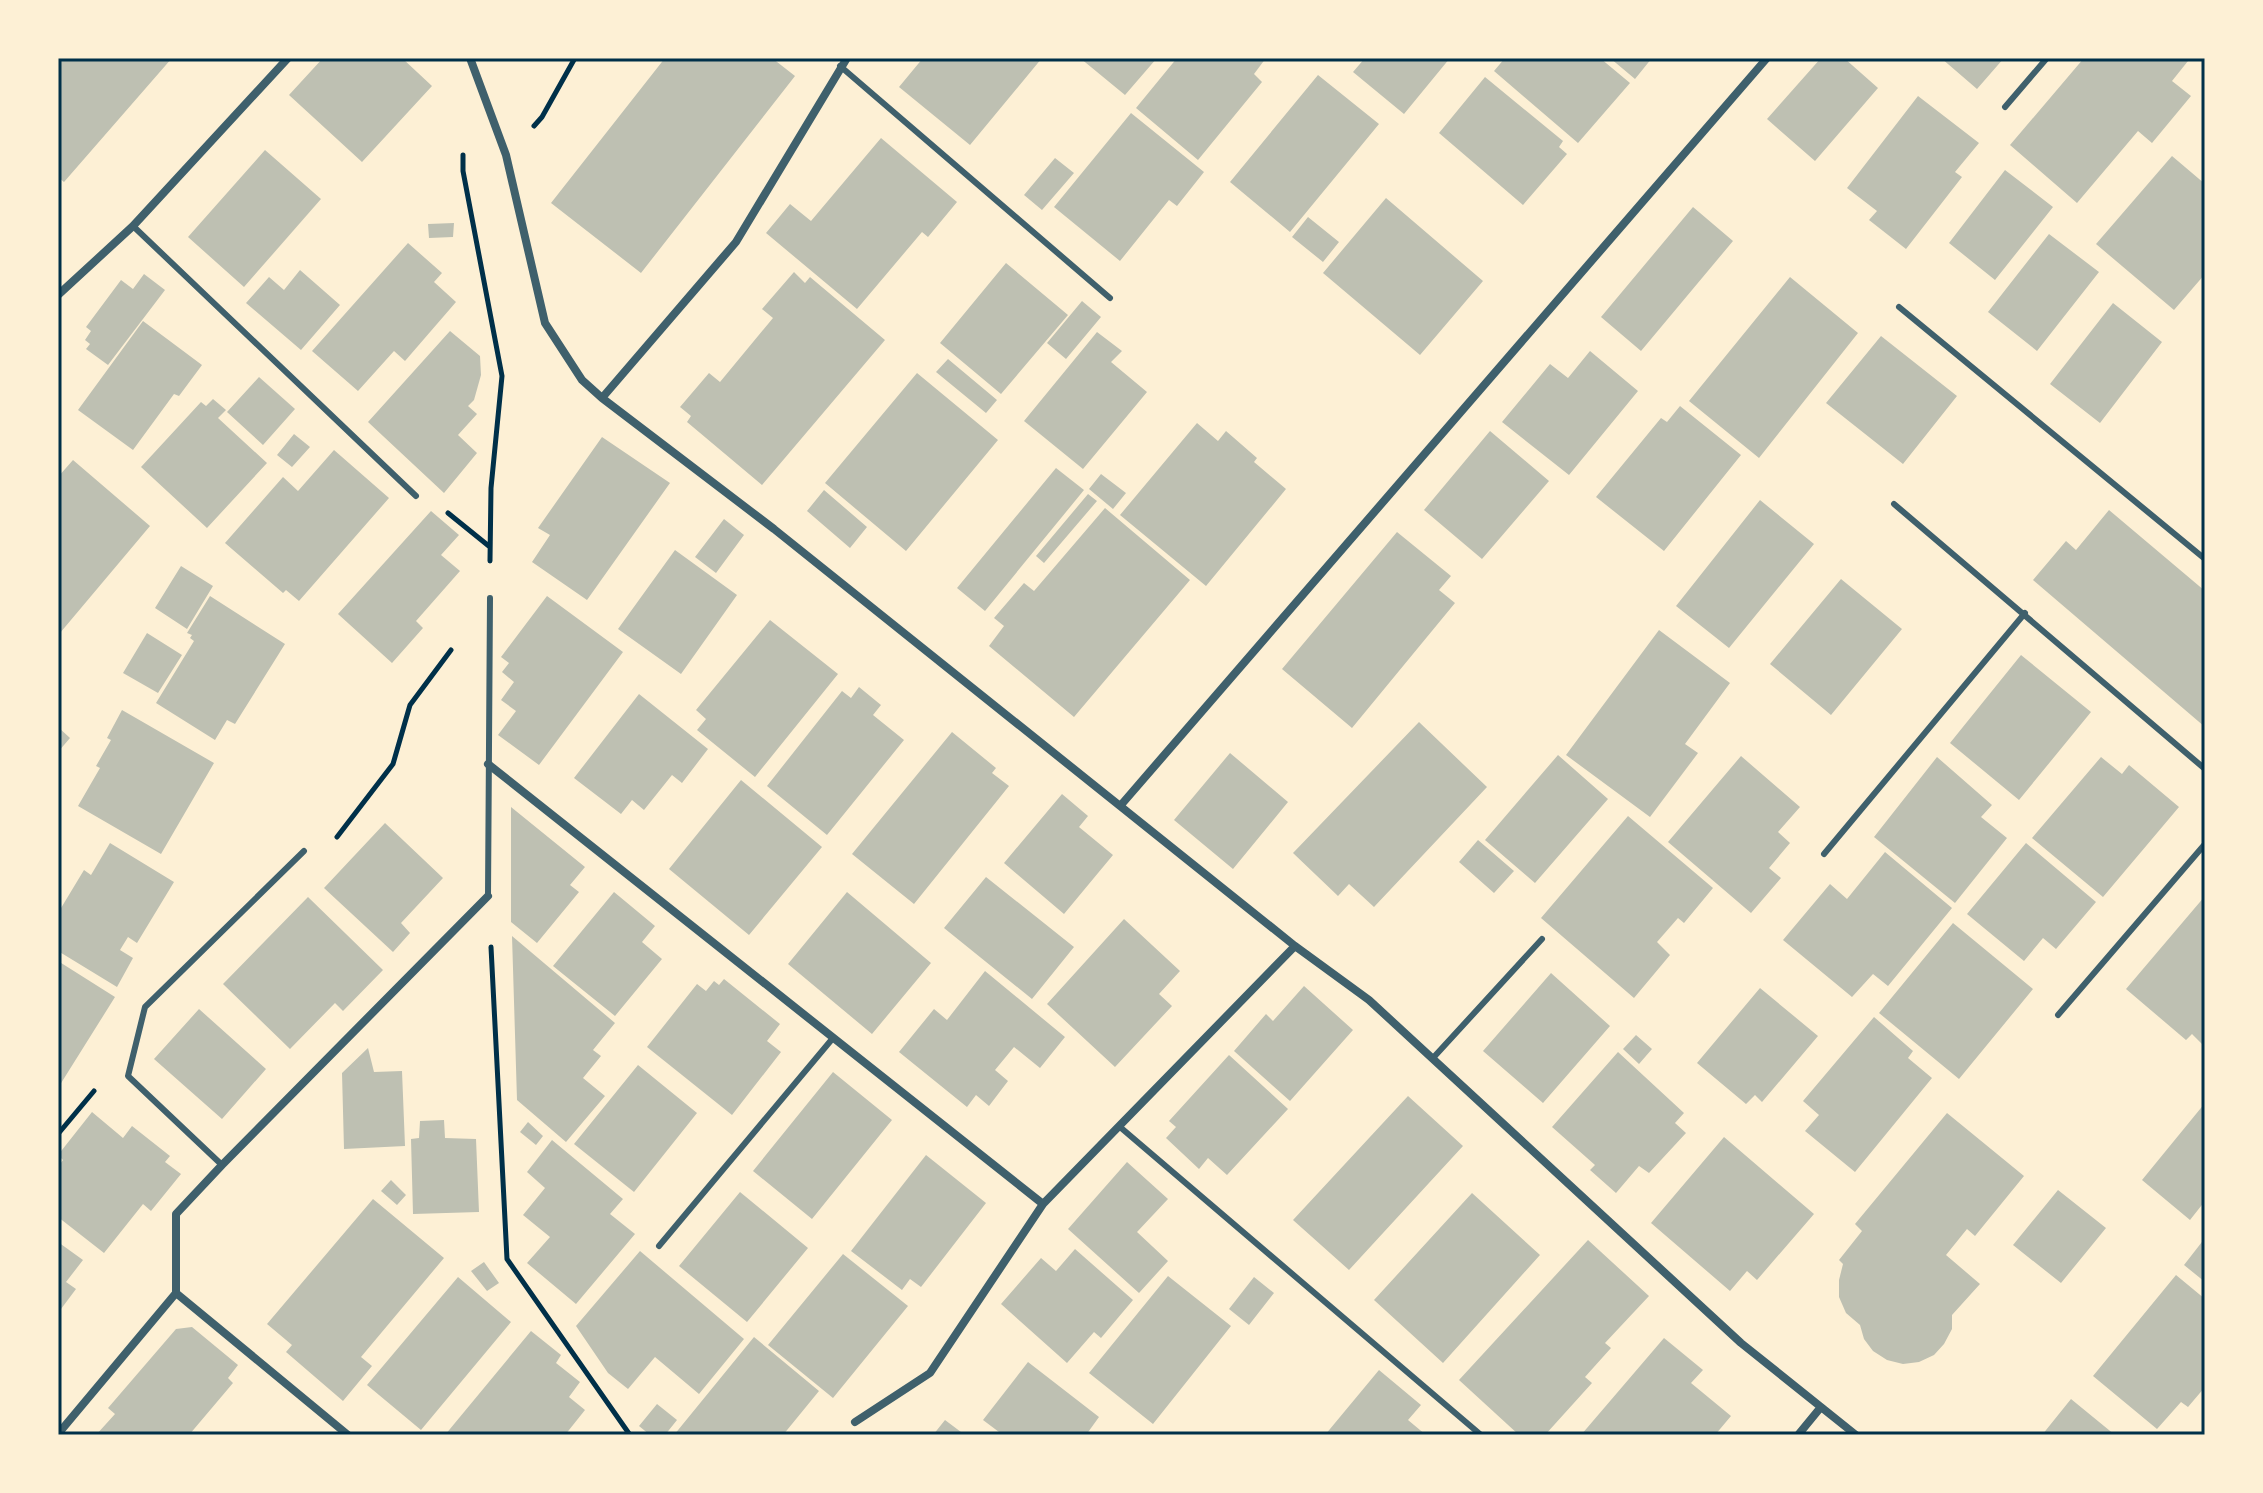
<svg xmlns="http://www.w3.org/2000/svg" width="2263" height="1493" font-family="'Varela Round',sans-serif">
	<style>
		.building { fill: #bec0b2 }
		.lines { fill: none; stroke-linecap: round; stroke-linejoin: round }
		.path { stroke: #003049; stroke-width: 5 }
		.service { stroke: #3f606c; stroke-width: 6 }
		.minor { stroke: #3f606c; stroke-width: 8 }
		.neatline { fill: none; stroke: #003049; stroke-width: 3 }
	</style>
	<rect width="100%" height="100%" fill="#fdf0d5"/>
	<!-- building -->
	<path class="building" d="M58,58H172L64,182L58,177Z
		M323,58H402L432,86L362,162L289,95Z
		M665,58H772L795,76L641,273L551,203Z
		M923,58H1042L970,145L899,87Z
		M1080,58H1157L1125,95Z
		M1177,58H1266L1254,74L1262,82L1198,160L1136,108Z
		M1365,58H1450L1404,114L1353,72Z
		M1505,58H1600L1630,83L1578,143L1494,71Z
		M1610,58H1652L1635,79Z
		M1821,58H1844L1878,88L1815,161L1767,119Z
		M1941,58H2004L1977,89Z
		M2084,58H2184L2188,61L2172,81L2191,96L2152,143L2138,131L2077,203L2010,145Z
		M1318,75L1379,124L1290,232L1230,182Z
		M1485,77L1563,141L1559,147L1567,154L1523,205L1439,133Z
		M1918,96L1979,143L1955,172L1962,177L1906,249L1869,220L1877,211L1847,188Z
		M1131,113L1204,172L1177,206L1169,200L1120,261L1054,207Z
		M881,138L957,202L928,237L922,232L857,309L766,233L790,204L811,221Z
		M265,150L321,199L244,287L188,237Z
		M2172,156L2205,184V274L2174,310L2096,244Z
		M1055,158L1074,173L1042,210L1024,195Z
		M2005,170L2053,207L1995,280L1949,243Z
		M1386,198L1483,281L1420,355L1323,273Z
		M1693,207L1733,241L1641,351L1601,317Z
		M1308,217L1339,242L1323,262L1292,237Z
		M454,223L453,237L429,238L428,224Z
		M2049,234L2099,272L2037,351L1988,312Z
		M408,243L442,273L434,282L456,302L405,361L394,351L358,391L312,351Z
		M1006,263L1068,315L1001,394L940,343Z
		M300,270L340,305L301,350L246,303L269,277L284,290Z
		M794,272L805,283L810,277L885,340L762,485L687,422L691,416L680,407L709,373L720,382L773,318L762,309Z
		M144,274L165,290L108,365L86,349L90,344L85,340L91,331L86,327L121,280L133,289Z
		M1790,277L1858,333L1759,458L1689,401Z
		M1082,301L1101,317L1066,359L1047,343Z
		M2113,303L2162,342L2100,423L2050,384Z
		M143,321L202,365L179,396L174,394L133,450L78,410Z
		M450,331L480,356L481,375L474,400L468,406L477,414L458,435L477,453L444,493L368,422Z
		M1097,332L1122,351L1111,362L1147,392L1083,469L1024,421Z
		M1881,336L1957,396L1903,464L1826,403Z
		M1590,351L1638,391L1569,475L1502,422L1550,364L1568,378Z
		M948,359L997,400L986,413L936,372Z
		M917,373L998,440L906,551L825,483Z
		M259,377L295,409L263,445L227,412Z
		M213,399L226,410L218,418L267,463L207,528L141,467L201,402L206,406Z
		M1680,406L1741,455L1664,551L1596,497L1661,418L1667,422Z
		M1197,423L1218,441L1226,431L1257,458L1254,462L1286,489L1206,586L1120,515Z
		M1490,431L1549,481L1482,559L1424,510Z
		M294,434L310,447L292,467L277,455Z
		M602,437L670,483L587,600L532,562L550,535L538,528Z
		M334,450L389,498L299,601L286,590L283,593L225,543L283,477L298,491Z
		M73,460L150,526L60,633L58,477Z
		M1056,468L1084,490L985,611L957,588Z
		M1101,474L1126,493L1113,509L1089,489Z
		M824,490L867,527L850,548L807,511Z
		M1088,494L1097,501L1044,563L1036,556Z
		M1760,500L1814,544L1729,648L1676,606Z
		M1105,508L1190,580L1074,717L989,646L1004,626L994,618L1024,583L1034,591Z
		M2109,510L2205,591V727L2033,580L2066,541L2076,550Z
		M431,511L459,535L441,555L460,571L416,621L423,628L392,663L338,614Z
		M724,519L744,535L716,573L695,557Z
		M1397,532L1451,576L1439,590L1455,603L1352,728L1282,669Z
		M675,550L737,595L681,674L618,629Z
		M181,566L213,586L187,629L155,608Z
		M1841,579L1902,629L1831,715L1770,664Z
		M210,596L285,644L235,724L227,720L215,740L156,703L194,641L190,638L192,635L187,633Z
		M547,596L623,652L539,765L498,735L516,711L501,700L514,682L502,672L509,663L501,657Z
		M770,620L838,674L755,777L697,730L706,719L696,710Z
		M1659,630L1730,683L1685,744L1698,753L1650,817L1566,755Z
		M147,633L182,655L158,693L123,673Z
		M2021,655L2091,712L2019,800L1950,743Z
		M859,687L881,705L873,715L904,740L827,835L767,786L842,691L851,698Z
		M639,694L708,749L682,783L672,775L644,810L632,800L621,814L574,778Z
		M122,710L214,763L161,854L78,806L100,768L96,766L111,740L107,738Z
		M1419,722L1487,787L1374,907L1349,884L1338,896L1293,853Z
		M58,727L70,738L58,752Z
		M952,732L996,768L992,773L1009,786L914,904L852,854Z
		M1230,753L1288,802L1233,869L1174,820Z
		M1558,755L1608,799L1535,883L1485,840Z
		M1741,756L1800,807L1778,832L1790,843L1769,868L1781,878L1751,913L1668,842Z
		M1937,757L1992,805L1981,817L2007,838L1955,903L1874,837Z
		M2101,757L2122,774L2129,765L2179,807L2103,897L2032,838Z
		M741,780L822,847L749,935L669,869Z
		M1062,794L1088,816L1079,827L1113,855L1064,914L1004,863Z
		M511,807L585,867L570,885L579,892L537,943L511,922Z
		M1628,816L1713,888L1684,923L1678,918L1657,942L1670,955L1634,998L1541,918Z
		M385,823L443,878L401,923L410,933L393,952L324,888Z
		M1478,840L1514,871L1494,893L1459,862Z
		M110,843L174,882L137,943L128,937L120,950L133,958L117,987L58,951L61,940L58,938V913L84,870L91,875Z
		M2026,843L2096,902L2056,949L2043,938L2024,961L1967,914Z
		M1885,852L1952,908L1888,986L1873,974L1852,997L1783,940L1830,884L1847,899Z
		M986,877L1074,947L1032,999L944,928Z
		M614,892L655,926L642,942L662,959L615,1016L553,966Z
		M847,892L931,963L872,1034L788,964Z
		M2205,896V1041L2202,1044L2192,1034L2186,1040L2126,989Z
		M308,897L383,970L343,1011L335,1003L290,1049L223,984Z
		M1124,919L1180,971L1159,994L1172,1006L1115,1067L1047,1004Z
		M1953,923L2033,989L1959,1079L1879,1013Z
		M512,936L615,1023L593,1050L601,1056L583,1078L605,1096L566,1142L517,1100Z
		M58,961L115,997L58,1088Z
		M985,971L1065,1037L1040,1068L1014,1047L995,1070L1008,1081L989,1106L976,1095L967,1107L899,1052L934,1009L947,1020Z
		M1551,973L1610,1026L1543,1103L1483,1051Z
		M724,979L780,1024L767,1041L781,1052L732,1115L647,1047L697,984L706,991L714,981L719,985Z
		M1304,986L1353,1030L1290,1101L1234,1051L1266,1014L1273,1021Z
		M1760,988L1818,1036L1762,1102L1755,1095L1746,1104L1697,1063Z
		M199,1009L266,1069L222,1119L154,1059Z
		M1874,1017L1913,1051L1908,1058L1932,1078L1855,1172L1805,1131L1819,1115L1803,1101Z
		M1636,1035L1652,1049L1639,1064L1623,1049Z
		M368,1048L374,1072L402,1071L405,1146L344,1149L342,1073Z
		M1618,1052L1684,1113L1675,1123L1686,1133L1649,1173L1639,1166L1616,1193L1590,1170L1595,1165L1552,1127Z
		M1229,1055L1288,1109L1227,1175L1208,1158L1199,1169L1166,1138L1176,1127L1169,1121Z
		M638,1065L697,1113L634,1192L574,1144Z
		M833,1072L892,1120L812,1219L753,1171Z
		M1408,1096L1463,1146L1349,1270L1293,1220Z
		M2205,1103V1201L2190,1220L2142,1180Z
		M92,1112L123,1138L132,1126L170,1156L165,1162L181,1174L151,1211L143,1204L104,1253L58,1217V1167L63,1160L58,1155Z
		M1947,1113L2024,1176L1975,1236L1967,1229L1946,1255L1980,1284L1952,1315V1329L1944,1344L1934,1355L1919,1362L1903,1364L1887,1360L1873,1351L1864,1339L1860,1325L1846,1313L1839,1297V1280L1843,1264L1839,1260L1862,1231L1855,1224Z
		M444,1120L445,1138L476,1139L479,1212L413,1214L411,1139L419,1138L420,1121Z
		M528,1122L543,1136L536,1145L520,1132Z
		M1724,1137L1814,1214L1757,1280L1747,1271L1730,1291L1651,1223Z
		M552,1140L623,1199L610,1214L635,1234L576,1304L527,1263L550,1237L523,1215L545,1188L527,1172Z
		M926,1155L986,1203L921,1287L910,1279L902,1290L851,1251Z
		M1127,1162L1168,1199L1137,1232L1168,1261L1139,1293L1068,1229Z
		M391,1180L406,1195L397,1205L381,1191Z
		M2058,1190L2106,1228L2061,1283L2013,1245Z
		M740,1192L808,1248L747,1322L679,1266Z
		M1472,1193L1540,1255L1443,1363L1374,1300Z
		M373,1199L444,1258L361,1357L372,1366L343,1401L286,1352L292,1345L267,1324Z
		M2205,1238V1282L2184,1265Z
		M1588,1240L1649,1296L1605,1343L1611,1348L1585,1377L1592,1383L1545,1435H1519L1459,1380Z
		M58,1242L83,1260L66,1282L76,1289L58,1313Z
		M1075,1249L1133,1300L1101,1338L1094,1332L1067,1363L1001,1304L1041,1258L1056,1271Z
		M640,1251L744,1339L699,1394L655,1357L628,1389L608,1373L576,1326Z
		M843,1254L908,1306L833,1398L768,1345Z
		M484,1262L499,1283L487,1291L471,1271Z
		M2176,1275L2205,1299V1387L2188,1407L2181,1402L2157,1429L2093,1376Z
		M1168,1276L1231,1326L1153,1424L1089,1373Z
		M458,1277L511,1322L421,1430L367,1385Z
		M1254,1277L1274,1293L1249,1325L1229,1309Z
		M192,1327L238,1365L228,1378L233,1383L189,1435H96L115,1414L108,1408L176,1329Z
		M531,1331L561,1355L556,1363L580,1382L569,1397L585,1410L565,1435H445Z
		M754,1337L819,1391L783,1435H674Z
		M1664,1338L1703,1370L1691,1383L1731,1416L1715,1435H1581Z
		M1028,1362L1099,1417L1086,1435H1003L983,1420Z
		M1379,1370L1421,1405L1408,1420L1426,1435H1325Z
		M2071,1399L2115,1435H2042Z
		M657,1404L677,1420L665,1435H650L639,1426Z
		M945,1420L965,1435H933Z"/>
	<g class="lines">
		<!-- path -->
		<path class="path" d="M534,126L542,117L575,58
			M463,155V171L502,376L491,488L490,561
			M448,513L490,547
			M337,837L393,764L410,705L451,650
			M491,947L507,1259L630,1435
			M58,1134L94,1091"/>
		<!-- service -->
		<path class="service" d="M840,66L1110,298
			M2005,107L2047,58
			M133,226L416,496
			M1899,307L2205,559
			M1894,504L2205,769
			M1824,854L2025,613
			M488,896L490,598
			M2058,1015L2205,844
			M1433,1058L1542,939
			M1120,1127L1481,1435
			M222,1165L128,1076L145,1007L304,851
			M659,1246L833,1038"/>
		<!-- minor -->
		<path class="minor" d="M470,58L506,155L545,323L582,380L602,398L774,529L1295,946L1369,1000L1741,1343L1856,1435
			M58,295L133,226L288,58
			M602,398L736,242L847,58
			M488,764L1043,1204
			M1121,805L1767,58
			M176,1293L348,1435
			M855,1422L930,1373L1043,1204L1295,946
			M58,1434L176,1293V1214L222,1165L488,896
			M1798,1435L1821,1407"/>
	</g>
	<!-- border -->
	<rect width="2263" height="1493" fill="none" stroke="#fdf0d5" stroke-width="120"/>
	<rect x="60" y="60" width="2143" height="1373" class="neatline"/>
</svg>
